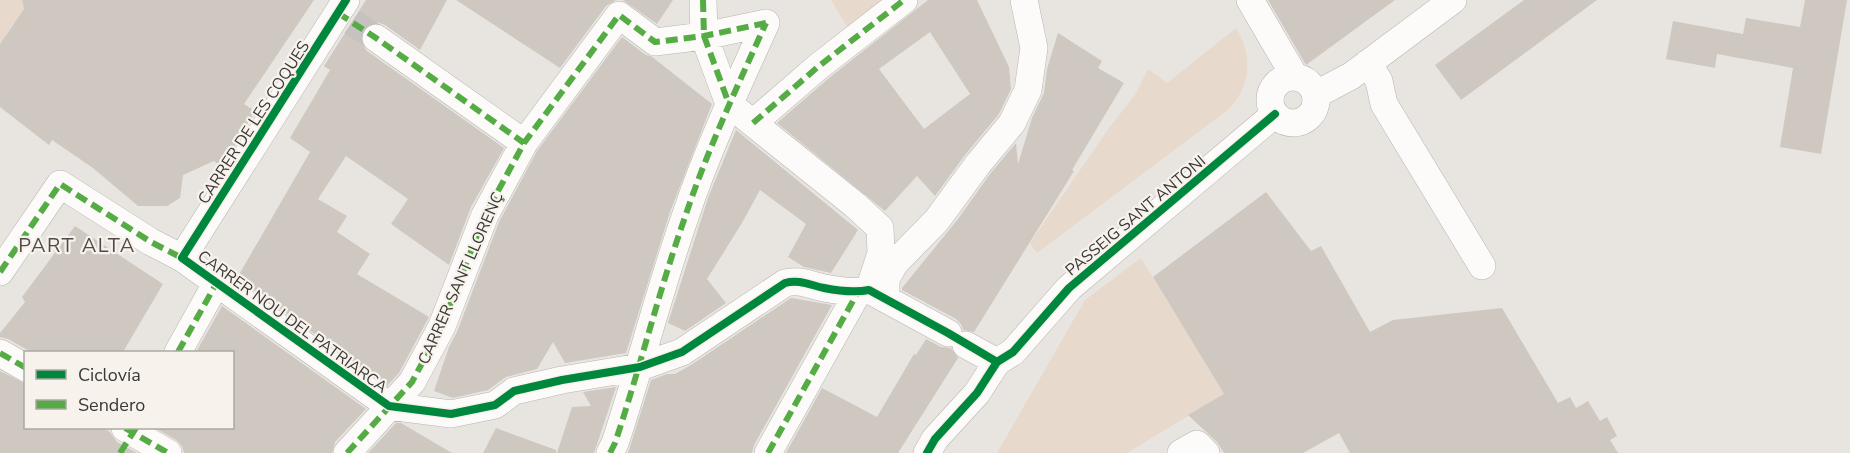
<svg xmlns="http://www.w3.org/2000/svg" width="1850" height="453" font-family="'Nunito Sans',sans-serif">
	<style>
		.green { fill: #e7d9cb }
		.building { fill: #cec8c1; fill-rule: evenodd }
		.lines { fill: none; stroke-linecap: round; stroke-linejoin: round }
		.minor-tunnel { stroke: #c5c2bf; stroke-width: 27; stroke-dasharray: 27 14; stroke-linecap: butt }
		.minor-casing { stroke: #b6b5b2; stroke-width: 28 }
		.minor { stroke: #fcfbfa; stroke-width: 27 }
		.quiet { stroke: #55ac45; stroke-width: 6; stroke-dasharray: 12 6; stroke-linecap: butt }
		.cycleway-casing { stroke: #f8f2ec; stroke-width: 11 }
		.cycleway { stroke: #00873e; stroke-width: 8 }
		.labels { text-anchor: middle; stroke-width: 4.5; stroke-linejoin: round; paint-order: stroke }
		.street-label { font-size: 16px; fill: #3a3835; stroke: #f8f2ec }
		.quarter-label { font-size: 20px; letter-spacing: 1.5px; fill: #504b46; stroke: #f8f2ec }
	</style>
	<rect width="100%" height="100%" fill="#e8e5e1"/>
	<!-- green -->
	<path class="green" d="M0,0H26L23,5L26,32L13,24L0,44Z
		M831,0H884L848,28Z
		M1236,28C1253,56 1251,85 1229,109L1037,253L1030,243L1109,128L1135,95L1148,69L1167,83Z
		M1141,258L1224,394L1127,453H997L1085,300Z"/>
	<!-- building -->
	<path class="building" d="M22,0H314L244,104L255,111L233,149L224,155L218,164L214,161L183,175L180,198L167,206H138L93,168L52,140L49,145L0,107V44L24,9Z
		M366,0H447L420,50L385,25L377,22L369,24L363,29L360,36L362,44L367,51L504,148L471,207L449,265L391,224L408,199L346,156L318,199L347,216L337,232L370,254L357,274L429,317L399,373L387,386L237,278L310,152L290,138L330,70L324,66Z
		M456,0H616L606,6L560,68Z
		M623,0H673L657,24Z
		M928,0H977L1009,67L1011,89L999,114L965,155L935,196L917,176L885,211L777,123L829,78ZM930,32L970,94L924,129L879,69Z
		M1268,0H1395L1306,65Z
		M1524,0H1597L1461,100L1435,65Z
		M1805,0H1847L1821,154L1780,147L1793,68L1717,54L1715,68L1666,59L1673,21L1743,34L1746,18L1800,27Z
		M1058,33L1102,61L1098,68L1124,83L1072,170L1074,171L974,332L963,330L961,324L956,319L902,290V288L958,219L990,174L1016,143L1018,164L1032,118L1044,93L1047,69Z
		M622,37L646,55L651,56L712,104L670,212L626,353L565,363L553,342L537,369L506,377L488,390L453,398L434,391L449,347L457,332L499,222L537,151Z
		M736,130L858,230L831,273L804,267L788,257L806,224L760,190L742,223L707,279L726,303L685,331L668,323L708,198Z
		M1266,192L1311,251L1321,246L1370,332L1393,320L1502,308L1558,403L1570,397L1576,408L1588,401L1600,421L1607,417L1617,436L1610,440L1618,453H1350L1339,433L1303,453H1224L1217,442L1188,415L1224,394L1153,277Z
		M75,226L163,284L123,352H31L8,339L0,337V333L25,302L22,297Z
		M791,298L832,305L754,445L752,453H628L651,380L667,374H675L691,365Z
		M222,306L366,409L335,442L332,453H184L182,446L176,440L155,428H232V352H196Z
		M926,339L941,347L951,348L958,358L898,453H786L822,388L877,417L914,354L916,355Z
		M0,371L26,384V428H103L110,432L117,442L137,453H0Z
		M616,387L594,453H557L572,407L591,406L583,392Z
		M396,423H401L452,453H368Z
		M496,428L556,450V453H483Z"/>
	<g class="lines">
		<!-- minor-tunnel -->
		<path class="minor-tunnel" d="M352,22L376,38"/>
		<defs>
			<path id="minor" d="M703,0L704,36L729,104
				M1250,0L1295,77
				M376,38L524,143
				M1368,63L1379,81L1384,104L1482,266
				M1270 100a23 23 0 1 1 46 0a23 23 0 1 1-46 0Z
				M1315,95L1351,76L1453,0
				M729,104L855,205L880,228L881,253L871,284
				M753,123L819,66L904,0
				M182,258L346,0
				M0,272L60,184L151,242L182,258L389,406L451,414L495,405L514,391L562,380L640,367L682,352L785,283C799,279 810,285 824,288C839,291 854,293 869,290L948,333
				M886,299V279L895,263L937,220L978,164L1012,123L1028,90L1034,48L1024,0
				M966,345L997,362
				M178,352L216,284
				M0,353L26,368
				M125,428L168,453
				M347,453L412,382L442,326L485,215L524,143L619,15L655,42L704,36L766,23
				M610,453L615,443C640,368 659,291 685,217C707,151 737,87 766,23
				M768,453L858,292
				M927,453L935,439L977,393L997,362L1013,352L1069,288L1275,114
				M1181,453L1197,444L1206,453"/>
		</defs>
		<!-- minor casing -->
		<use href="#minor" class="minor-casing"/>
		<!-- minor -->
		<use href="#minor" class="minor"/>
		<!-- quiet -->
		<path class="quiet" d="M703,0L704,36L729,104
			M338,13L376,38L524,143
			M753,123L819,66L904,0
			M0,272L60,184L151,242L182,258
			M178,352L216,284
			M0,353L26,368
			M125,428L168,453
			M120,453L136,428
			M347,453L412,382L442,326L485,215L524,143L619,15L655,42L704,36L766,23
			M610,453L615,443C640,368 659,291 685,217C707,151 737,87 766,23
			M768,453L858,292"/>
		<defs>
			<path id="cycleway" d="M346,0L182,258L389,406L451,414L495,405L514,391L562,380L640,367L682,352L785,283C799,279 810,285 824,288C839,291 854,293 869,290L948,333L997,362
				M927,453L935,439L977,393L997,362L1013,352L1069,288L1275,114"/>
		</defs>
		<!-- cycleway casing -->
		<use href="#cycleway" class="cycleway-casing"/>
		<!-- cycleway -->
		<use href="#cycleway" class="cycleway"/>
	</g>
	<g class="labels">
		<!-- street labels -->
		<g class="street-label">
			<text transform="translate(253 122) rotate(-57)" y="6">CARRER DE LES COQUES</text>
			<text transform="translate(1135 215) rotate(-40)" y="6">PASSEIG SANT ANTONI</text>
			<text transform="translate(460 278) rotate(-66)" y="6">CARRER SANT LLORENÇ</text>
			<text transform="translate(293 321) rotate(36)" y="6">CARRER NOU DEL PATRIARCA</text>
		</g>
		<!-- quarter labels -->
		<g class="quarter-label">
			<text x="77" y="252">PART ALTA</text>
		</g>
	</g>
	<!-- legend -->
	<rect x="24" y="351" width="210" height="78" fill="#f8f2ec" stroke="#aca8a3" stroke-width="1.5"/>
	<rect x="36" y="370" width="30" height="9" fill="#00873e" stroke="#aca8a3" stroke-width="1.5"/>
	<text x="78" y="381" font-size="18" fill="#3a3835">Ciclovía</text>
	<rect x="36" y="400" width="30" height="9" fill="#55ac45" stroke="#aca8a3" stroke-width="1.5"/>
	<text x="78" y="411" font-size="18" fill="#3a3835">Sendero</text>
</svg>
